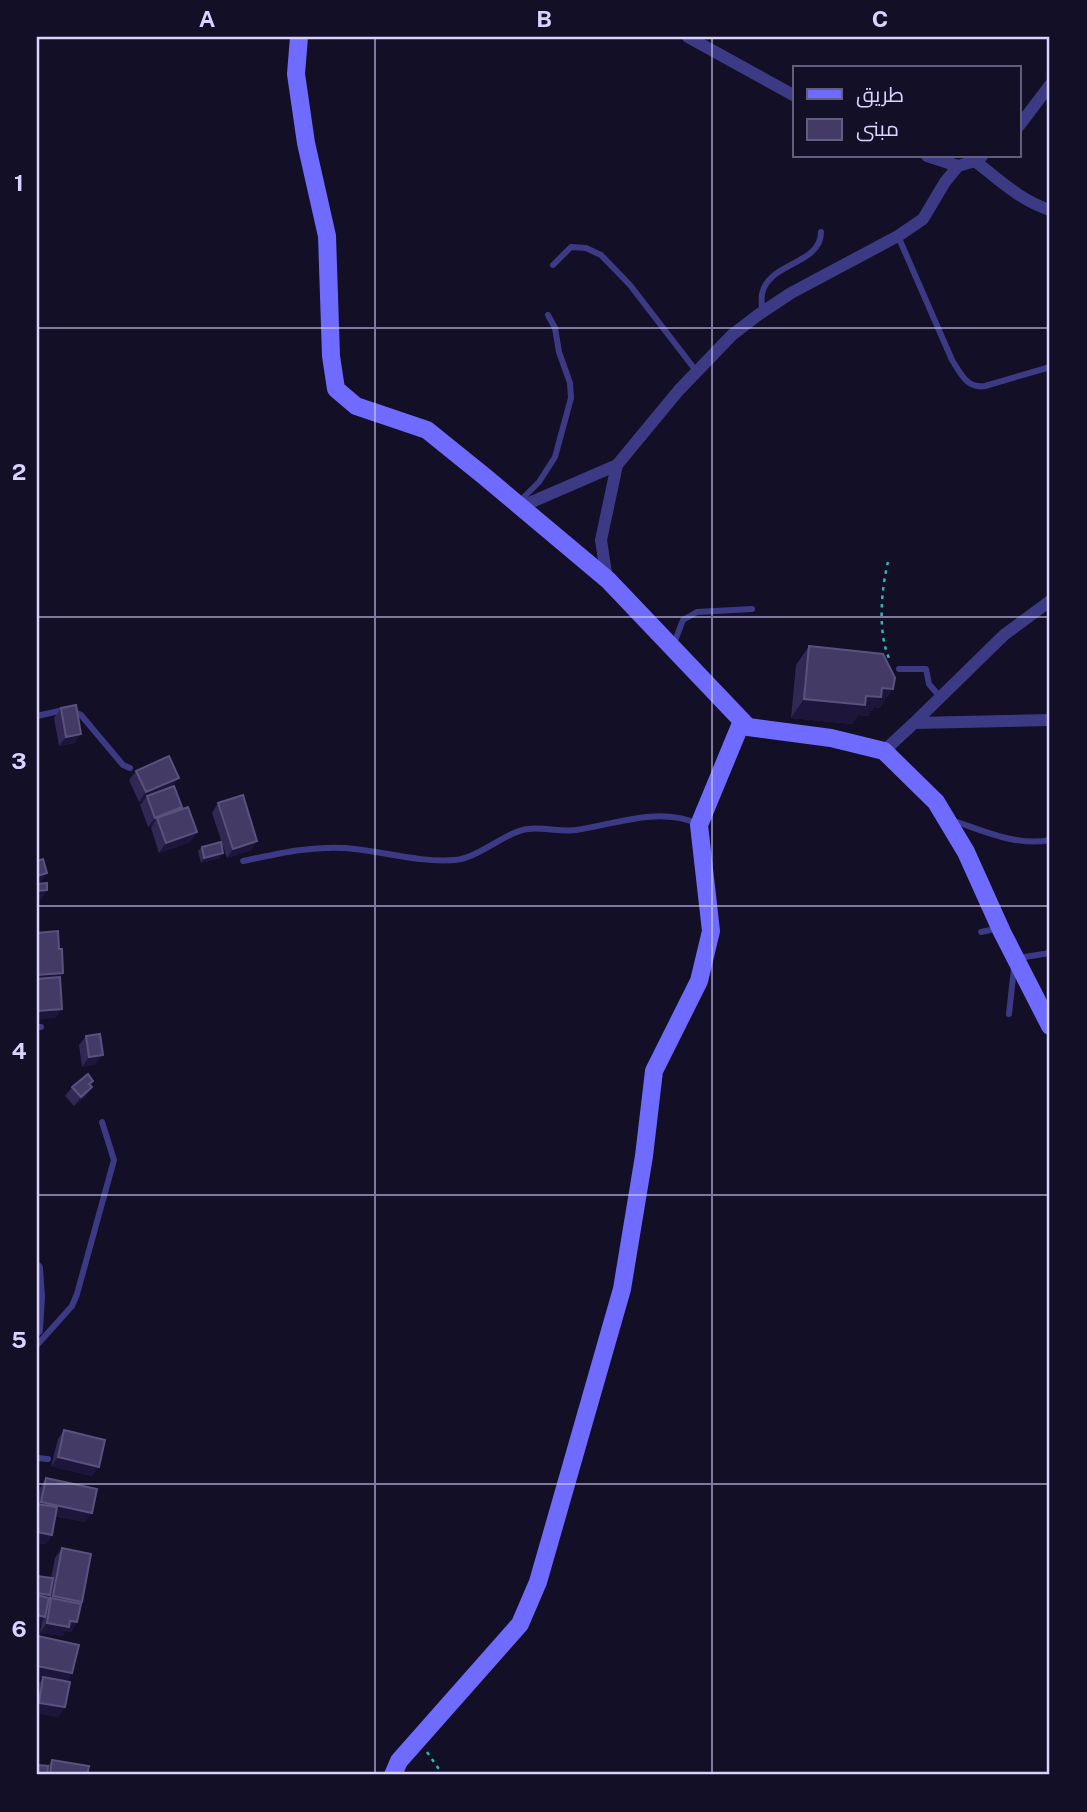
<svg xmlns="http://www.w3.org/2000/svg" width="1087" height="1812" font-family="'Public Sans',Cairo,sans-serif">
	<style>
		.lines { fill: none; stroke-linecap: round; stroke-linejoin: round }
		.path { stroke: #2fb8b0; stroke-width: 2.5; stroke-dasharray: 3.5 5; stroke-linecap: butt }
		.lane { stroke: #3d3a85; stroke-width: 6 }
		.street { stroke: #3d3a85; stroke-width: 12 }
		.secondary { stroke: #6f6bff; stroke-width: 18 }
		.wall { fill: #312854 }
		.shaded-wall { fill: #1d163a }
		.building { fill: #433a66; stroke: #5a527e; stroke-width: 2 }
		.grid { fill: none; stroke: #d9d4ff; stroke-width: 2; stroke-opacity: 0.55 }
		.neatline { fill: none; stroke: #d9d4ff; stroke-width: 2.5 }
		.grid-label { font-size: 23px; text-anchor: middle; font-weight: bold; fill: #d9d4ff }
	</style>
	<rect width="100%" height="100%" fill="#130f26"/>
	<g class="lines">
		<!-- path -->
		<path class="path" d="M888,562C881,590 877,637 891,662
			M427,1752L443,1775"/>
		<!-- lane -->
		<path class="lane" d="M898,236L952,360C961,374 967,389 985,386L1050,367
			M553,265L571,247L586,248L601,255L630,285L697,372
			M762,311C762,306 761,299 762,294C768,262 821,265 821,232
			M518,503L539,482L555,457L571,398L570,383L559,352L555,328L548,315
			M673,646L683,620L697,612L752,609
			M899,669H926L929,684L940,697
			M37,716L68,709L81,715L123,765L130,768
			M951,820C982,830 1017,847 1050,840
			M243,861C277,854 309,846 344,848C380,850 417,863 455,860C479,858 507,831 528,829C542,827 560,832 576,830C615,824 657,807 696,823
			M981,932L1000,928
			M1018,958L1050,953
			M1009,1014L1014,968
			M37,1027H41
			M37,1345L72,1306L77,1294L114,1160L102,1122
			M37,1458L48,1459"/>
		<!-- street -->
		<path class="street" d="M688,37L795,96
			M1019,126L1050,85
			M927,156L958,166
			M975,161C998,179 1021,201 1050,210
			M520,507L617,465
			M607,580L601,540L617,465L679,390L732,335L758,315L791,293L898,236L923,219L945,182L958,166L975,161L982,156
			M914,723L1004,635L1050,601
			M884,751L914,723L1050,720
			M37,1268L39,1297L37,1330"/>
		<!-- secondary -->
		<path class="secondary" d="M299,37L296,74L306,143L327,236L331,356L336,389L356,406L427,430L484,476L608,580L748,727L831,738L884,751L936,802L966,852L1002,932L1050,1026
			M393,1775L399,1761L520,1624L538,1582L622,1289L644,1156L654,1071L699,981L711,931L699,825L742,721"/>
	</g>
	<!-- wall -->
	<path class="wall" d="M809,646L880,708L874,707L868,716L858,715L852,724L791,718L796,665Z
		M61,708L75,743L59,746L54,718Z
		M136,771L172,786L182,807L181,810L197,832L190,842L159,853L151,828L152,826L148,827L140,805L144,800L139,802L129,780Z
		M218,803L257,841L251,850L227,858L212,813Z
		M202,847L220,858L201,863L198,851Z
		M86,1036L96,1064L82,1067L79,1045Z
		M93,1081L90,1085L92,1087L85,1097L74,1106L65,1096L72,1087Z
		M64,1430L92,1476L51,1466L58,1439Z
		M46,1478L85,1522L55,1516L52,1535L46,1544L37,1543V1501L40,1488Z
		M62,1548L82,1602L81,1604L77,1622L71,1632L66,1631L62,1636L40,1633L42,1621L39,1627L37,1626V1576L51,1578L55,1558Z
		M38,1636L72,1673L67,1681L65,1707L58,1717L37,1713V1686L43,1678L37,1677V1638Z
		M52,1760L87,1775H37L48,1766Z"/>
	<!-- shaded-wall -->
	<path class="shaded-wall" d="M882,688L893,689L880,708L874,707L868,716L858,715L852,724L791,718L804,699L866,696Z
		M81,734L75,743L59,746L66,737Z
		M179,778L172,787L147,796L144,800L139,802L146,792Z
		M182,807L176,817L157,818L152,826L148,827L155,818Z
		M197,832L190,842L159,853L166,843Z
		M257,841L251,850L227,858L233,849Z
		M223,853L220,858L201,863L204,858Z
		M47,873L40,883L37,884V876Z
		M47,890L41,900H37V891Z
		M63,973L57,983L37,984V975Z
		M62,1009L56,1018L37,1020V1013L38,1011Z
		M103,1055L96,1064L82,1067L89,1057Z
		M92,1087L85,1097L74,1106L81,1097Z
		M58,1457L99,1467L92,1476L51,1466Z
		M41,1502L92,1513L85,1522L37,1512V1508Z
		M37,1532L52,1535L46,1544L37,1543Z
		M37,1593L50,1595L43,1605L37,1604Z
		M53,1596L82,1602L76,1611L51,1599Z
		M37,1615L45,1617L39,1627L37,1626Z
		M70,1621L77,1622L71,1632L66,1631L62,1636L40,1633L47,1623Z
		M37,1666L72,1673L66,1683L37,1677Z
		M39,1703L65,1707L58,1717L37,1713V1705Z"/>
	<!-- building -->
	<path class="building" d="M809,646L883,654L895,678L893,689L882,688L881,697L866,696L865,705L804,699Z
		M76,705L81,734L66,737L61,708Z
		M169,756L179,778L146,792L136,771Z
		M174,786L182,807L155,818L147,796Z
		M243,795L257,841L233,849L218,803Z
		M188,807L197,832L166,843L157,818Z
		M221,842L223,853L204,858L202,847Z
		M43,859L47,873L37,876V861Z
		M47,883V890L37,891V884Z
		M58,931L59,949H62L63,973L37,975V933Z
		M60,977L62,1009L38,1011L37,979Z
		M100,1034L103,1055L89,1057L86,1036Z
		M88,1074L93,1081L89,1084L92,1087L81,1097L72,1087Z
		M64,1430L105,1440L99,1467L58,1457Z
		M46,1478L97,1489L92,1513L41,1502Z
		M37,1504L57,1507L52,1535L37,1532Z
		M62,1548L91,1554L82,1602L53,1596Z
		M37,1576L53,1578L50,1595L37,1593Z
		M37,1595L49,1598L45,1617L37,1615Z
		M51,1598L81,1604L77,1622L70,1621L69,1627L47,1623Z
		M38,1636L79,1645L72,1673L37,1666V1644Z
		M43,1677L70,1682L65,1707L39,1703Z
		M52,1760L89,1766L87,1775H50Z
		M37,1765L48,1766L47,1775H37Z"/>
	<!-- grid -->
	<path class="grid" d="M375,37V1775M712,37V1775M37,328H1050M37,617H1050M37,906H1050M37,1195H1050M37,1484H1050"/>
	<!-- border -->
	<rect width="1087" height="1812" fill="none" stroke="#130f26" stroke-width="77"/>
	<!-- legend -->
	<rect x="793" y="66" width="228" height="91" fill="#130f26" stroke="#625e7d" stroke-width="2"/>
	<rect x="807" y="89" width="35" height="10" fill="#6f6bff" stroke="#625e7d" stroke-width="2"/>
	<text x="856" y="102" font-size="21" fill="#d9d4ff">طريق</text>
	<rect x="807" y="119" width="35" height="21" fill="#433a66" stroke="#625e7d" stroke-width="2"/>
	<text x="856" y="136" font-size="21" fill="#d9d4ff">مبنى</text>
	<rect x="38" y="38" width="1010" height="1735" class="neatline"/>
	<g class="grid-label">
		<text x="207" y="27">A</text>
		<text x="544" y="27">B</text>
		<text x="880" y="27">C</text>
		<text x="19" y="191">1</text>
		<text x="19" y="480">2</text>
		<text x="19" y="769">3</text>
		<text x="19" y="1059">4</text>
		<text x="19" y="1348">5</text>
		<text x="19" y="1637">6</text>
	</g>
</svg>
